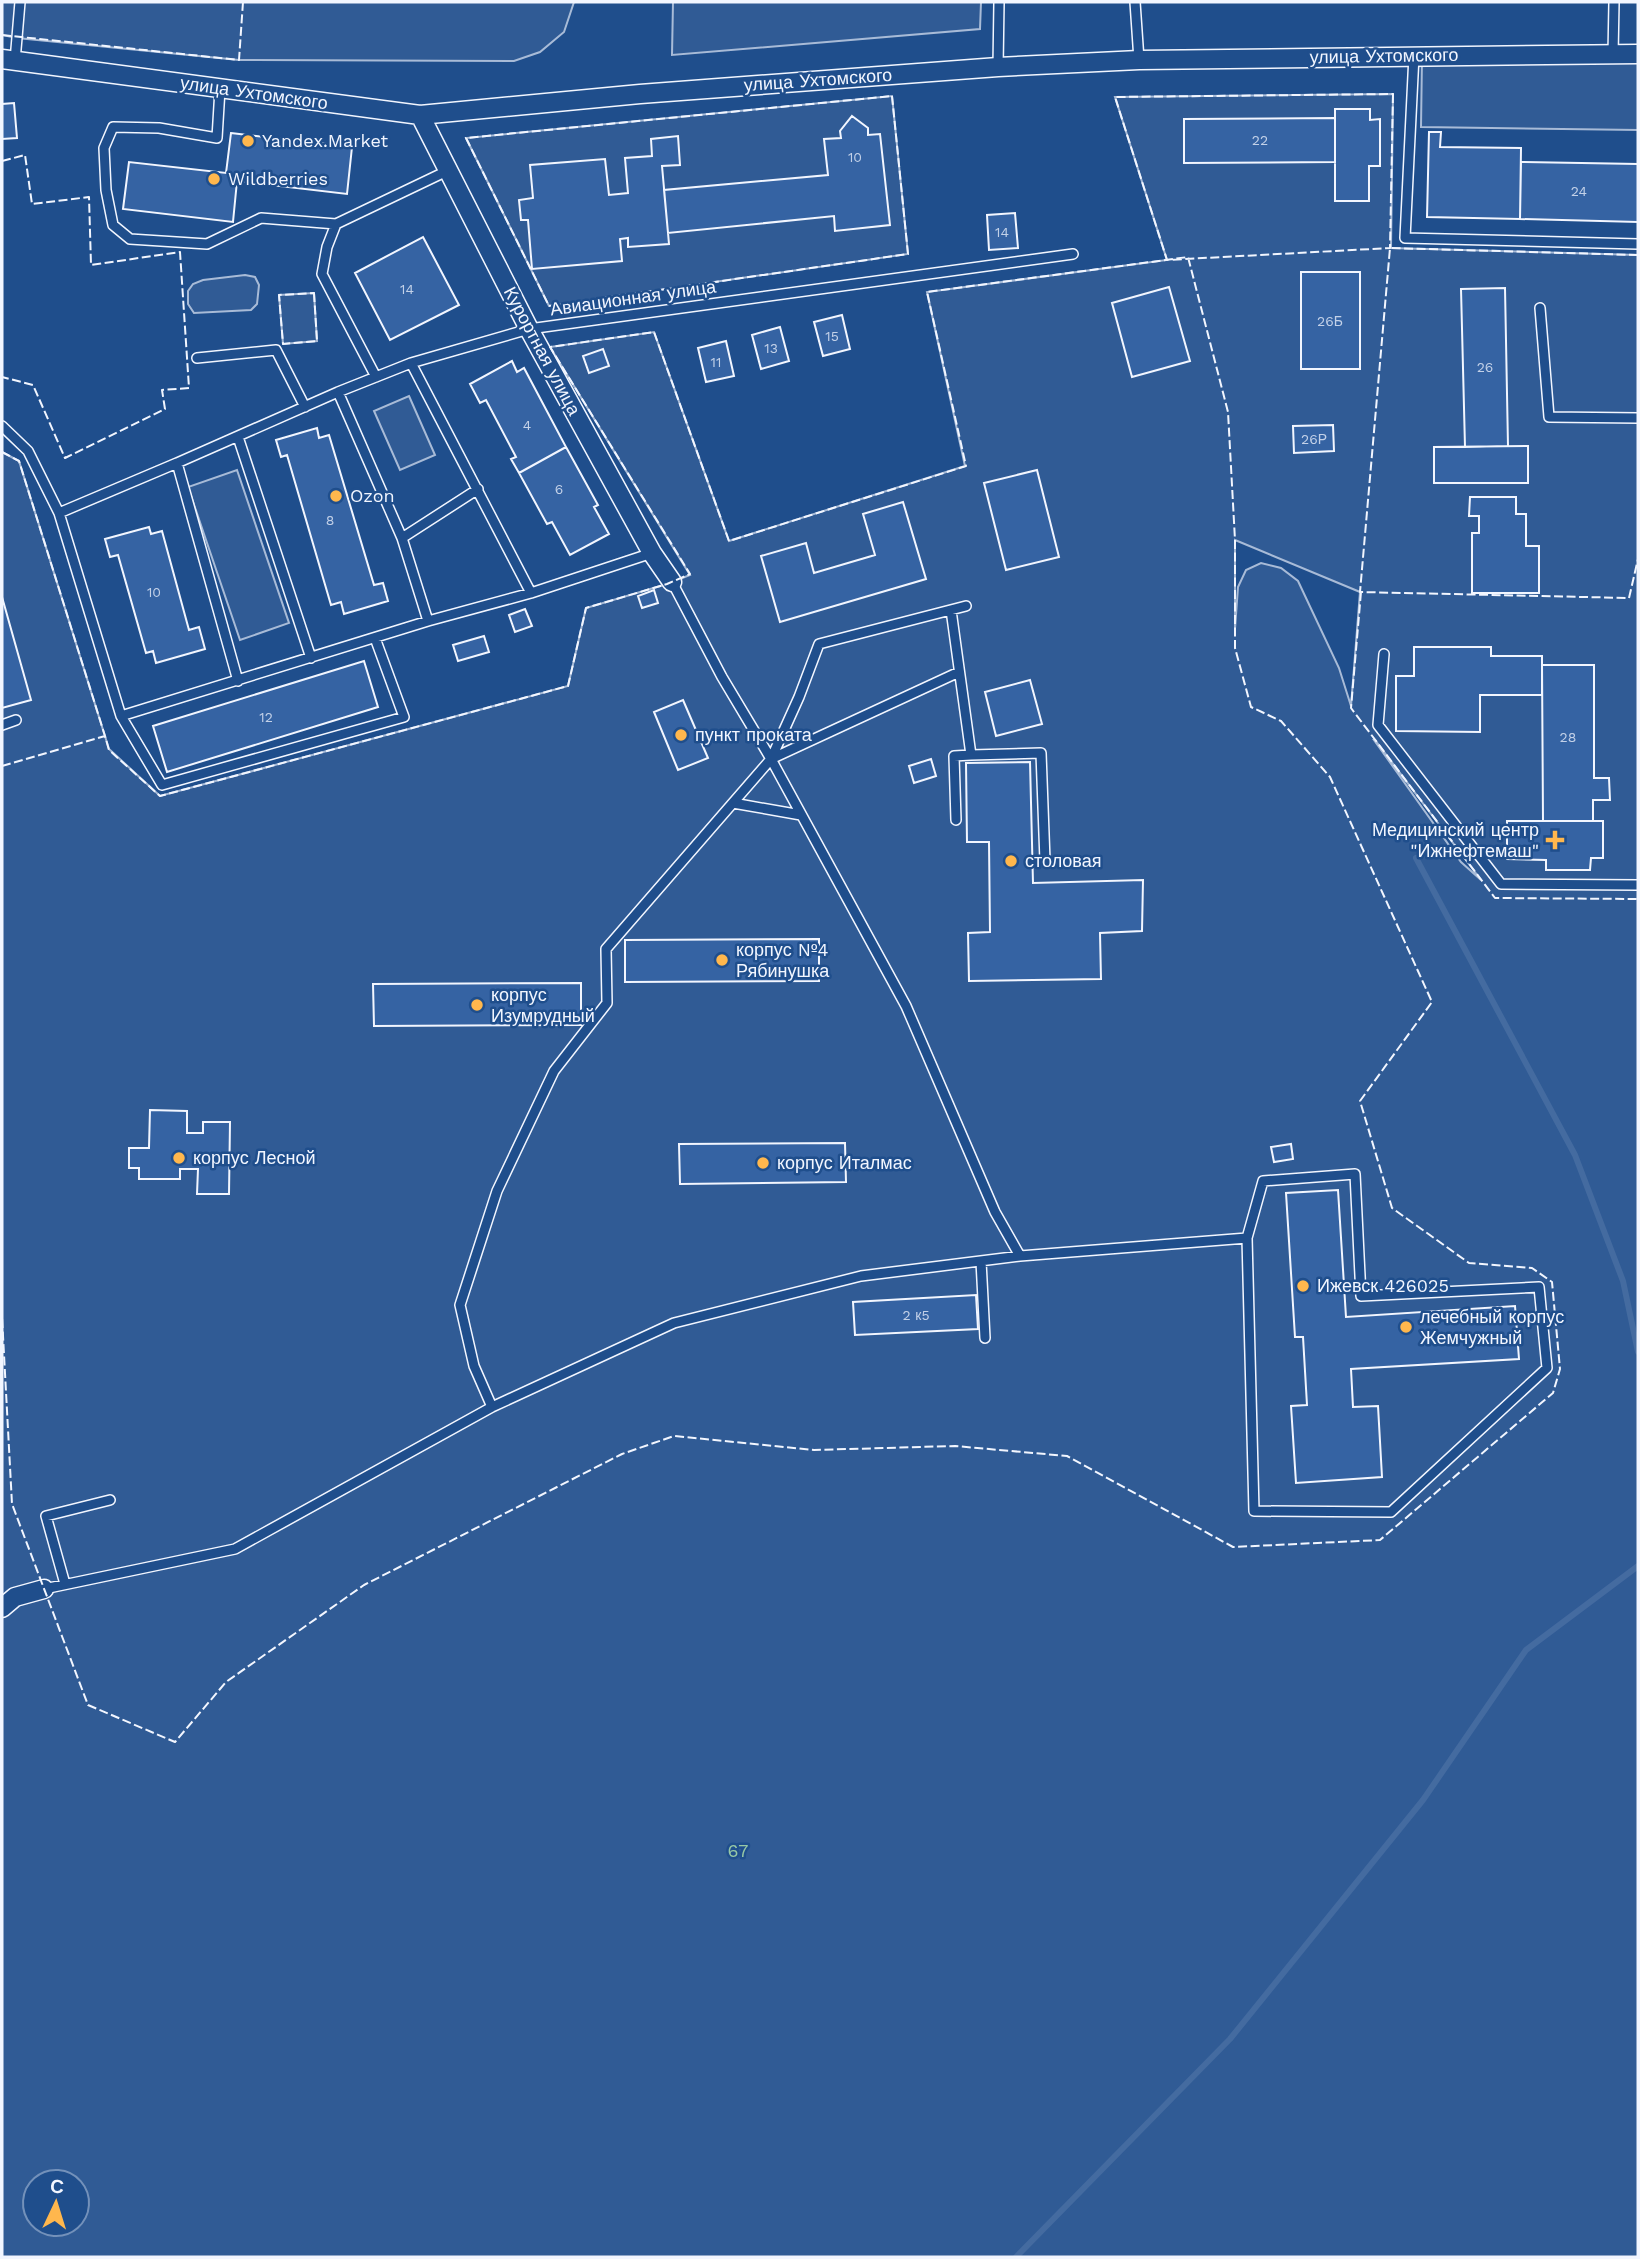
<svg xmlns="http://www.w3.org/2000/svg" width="1640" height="2259" font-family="'Work Sans',sans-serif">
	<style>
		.built { fill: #305b95; stroke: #a8bbd7; stroke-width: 2; fill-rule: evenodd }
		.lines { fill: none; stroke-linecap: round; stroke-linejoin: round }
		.stream { stroke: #446ba0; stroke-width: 6 }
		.building { fill: #3563a3; stroke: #f2f6ff; stroke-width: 2 }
		.service-casing { stroke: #f2f6ff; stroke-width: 12 }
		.minor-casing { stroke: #f2f6ff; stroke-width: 21 }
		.service { stroke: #1f4e8c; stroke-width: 9 }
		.minor { stroke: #1f4e8c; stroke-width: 18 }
		.fence { stroke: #f2f6ff; stroke-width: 2; stroke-dasharray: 9 3.5; stroke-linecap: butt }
		.poi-dot { fill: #ffb74d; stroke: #1f4e8c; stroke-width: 2.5 }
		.labels { text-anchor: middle; stroke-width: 5; stroke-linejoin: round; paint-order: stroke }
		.number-label { font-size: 14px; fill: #c3d1e8 }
		.street-label { font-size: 18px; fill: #f2f6ff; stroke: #1f4e8c }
		.poi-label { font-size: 18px; fill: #f2f6ff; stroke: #1f4e8c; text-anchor: start }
		.park-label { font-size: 18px; fill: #97c8a6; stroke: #1f4e8c }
	</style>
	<rect width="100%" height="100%" fill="#1f4e8c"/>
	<!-- built -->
	<path class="built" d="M2,2H574L564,32L540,52L514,61L239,60L17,38L2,35Z
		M673,2H981L980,29L672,55Z
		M1422,57L1638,60V130L1421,127Z
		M1393,94L1391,248L1638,255V2257H2V452L19,461L109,749L160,796L568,686L586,608L667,584L690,575L550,347L654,332L729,541L965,466L927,292L1167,260L1115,97ZM1235,540L1360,592L1351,706L1339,668L1298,581L1281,568L1261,563L1246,570L1238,587L1235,629ZM1374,740H1375L1481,880L1461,862ZM35,2182H77V2224H35Z
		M892,96L908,254L549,306L466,138Z
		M245,275L255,277L259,285L257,304L251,310L194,313L188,304V291L193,284L203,280Z
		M314,293L317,341L283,344L279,295Z
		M409,396L435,455L400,470L374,411Z
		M237,470L289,623L240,640L188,487Z"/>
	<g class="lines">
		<!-- stream -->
		<path class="stream" d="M1416,858L1575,1155L1623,1281L1638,1352
			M1016,2257L1230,2039L1423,1800L1526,1650L1638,1566"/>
	</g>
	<!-- building -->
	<path class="building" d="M14,103L17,138L2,139V104Z
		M1335,109H1370V120L1380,119V166H1369V201H1335Z
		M852,116L868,128V135L880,134L890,225L835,231L834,216L668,233L664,190L828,175L824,139L841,138L840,131Z
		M1335,118V162L1184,163V119Z
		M1429,132H1441L1440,147L1521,148L1520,219L1427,217Z
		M231,133L352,147L347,194L237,181L233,222L123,209L129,162L226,173Z
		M678,136L680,165L662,166L669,244L628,247V238L620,239L622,261L532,269L528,220H521L519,200L533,198L530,165L605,159L609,195L628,193L625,158L652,156L651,139Z
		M1521,162L1638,164V222L1520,219Z
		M1015,213L1018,248L989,250L987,215Z
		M423,237L459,305L390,340L355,273Z
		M1301,272H1360V369H1301Z
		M1169,287L1190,361L1132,377L1112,303Z
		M1505,288L1508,446L1465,447L1461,289Z
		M842,315L850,349L823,356L814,322Z
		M780,327L789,361L761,369L752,335Z
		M726,341L734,376L706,382L698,348Z
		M603,349L609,366L589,373L583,356Z
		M512,361L517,372L524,368L566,447L519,473L511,459L516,457L486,400L480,403L470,384Z
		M1333,425L1334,451L1294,453L1293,426Z
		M317,428L319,438L329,435L374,585L383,583L388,601L344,614L341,602L331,605L287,455L281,457L276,440Z
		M1528,446V483H1434V447Z
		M566,447L598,505L594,507L609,534L570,555L552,522L547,524L519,473Z
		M1037,470L1059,557L1006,570L984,483Z
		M1470,497H1516V514H1526V546H1539V593H1472V533H1479V516H1469Z
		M903,502L926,579L780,622L761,556L806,543L814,573L875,555L863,514Z
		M149,527L151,534L162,531L189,630L199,627L205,649L156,663L153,651L146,653L118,555L110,557L105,539Z
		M654,590L658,603L642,608L638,596Z
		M2,597L31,700L2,708Z
		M525,609L532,626L515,632L509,615Z
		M484,636L489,652L458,661L453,645Z
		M1414,647H1491V656H1542V695H1480V732L1396,731V676H1414Z
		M364,661L378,707L167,772L153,726Z
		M1542,665H1594V778H1609L1610,800H1593V821H1543Z
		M1030,680L1042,724L996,736L985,692Z
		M683,700L708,758L678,770L654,712Z
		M931,759L936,776L914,783L909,766Z
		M1030,762L1033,883L1143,880L1142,931L1100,933L1101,979L969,981L968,933L990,932L989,842H967L966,763Z
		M1507,821H1603V858H1591L1590,870H1546V860L1507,859Z
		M819,939V981L625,982V940Z
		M581,983V1025L374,1026L373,984Z
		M150,1110L187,1111V1133H203V1122H230L229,1194H197L198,1169H180V1179H139V1168H129V1148H149Z
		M845,1143L846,1182L680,1184L679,1144Z
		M1291,1144L1293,1159L1274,1162L1271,1147Z
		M1338,1190L1346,1317L1515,1306L1519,1359L1351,1369L1353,1407L1378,1406L1382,1477L1296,1483L1291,1406L1307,1405L1303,1337H1295L1286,1193Z
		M976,1295L978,1329L855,1335L853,1302Z"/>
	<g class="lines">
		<defs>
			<path id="service" d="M1135,2L1139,60
				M1414,55L1405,238L1638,244
				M1613,55L1614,2
				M15,61L20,2
				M998,67L999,2
				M220,89L217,138L159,128L113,127L104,148L106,190L113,225L130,239L207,244L261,218L336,224
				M1540,308L1549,417L1638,418
				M197,358L276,350L305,407
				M411,363L531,593
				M376,377L322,274L327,247L336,224L449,170
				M338,392L402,538
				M2,426L28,451L59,513
				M238,437L311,658
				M177,463L338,392L411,363L529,329L1073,254
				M672,582L722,677L771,759L906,1006L995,1212L1020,1256L1247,1238L1254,1511L1391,1512L1547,1368L1539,1287L1361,1296L1355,1174L1263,1181L1247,1238
				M951,610L971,755L954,756L956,820
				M428,621L402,538L478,489
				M1384,654L1378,725L1501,884L1638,885
				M238,681L177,463L59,513L121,716L162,785L404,717L375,638
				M121,716L428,621L531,593L652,553
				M2,725L16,720
				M971,755L1041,753L1045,861
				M771,759L959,672
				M733,803L801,815
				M981,1261L985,1338
				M492,1407L474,1366L460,1305L497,1191L554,1071L607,1003L606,949L771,759L799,697L819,644L966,606
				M65,1584L46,1516L110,1500
				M44,1589L235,1549L492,1407L674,1323L861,1276L1020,1256"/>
			<path id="minor" d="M2,59L420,115L640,94L998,67L1139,60L1638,54
				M420,115L529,329L652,553L672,582
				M2,1608L15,1597L44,1589"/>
		</defs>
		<!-- service casing -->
		<use href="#service" class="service-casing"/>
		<!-- minor casing -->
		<use href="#minor" class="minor-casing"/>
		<!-- service -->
		<use href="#service" class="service"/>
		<!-- minor -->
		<use href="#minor" class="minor"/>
		<!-- fence -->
		<path class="fence" d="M2,35L239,60L243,2
			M1393,94L1390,248L1167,260L1115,97Z
			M892,96L908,254L549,306L466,138Z
			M2,161L25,155L32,204L89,197L91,265L180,252L189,388L162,390L165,409L65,458L33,385L2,377
			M1638,255L1390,248L1360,592L1629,598L1638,559
			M314,293L317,341L283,344L279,295Z
			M2,452L19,461L105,736L102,737
			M1361,592L1351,708L1495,898L1638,899
			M2,766L105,736L109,750L160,796L568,686L586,608L667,584L690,574L550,347L654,332L729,541L966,466L927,292L1188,257L1228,412L1235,540V648L1251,707L1281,721L1330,777L1432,1002L1360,1101L1392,1208L1469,1263L1532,1268L1552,1282L1560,1369L1553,1393L1380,1540L1233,1547L1067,1456L955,1446L814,1450L674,1436L622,1454L364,1585L226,1682L175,1742L88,1705L12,1504L2,1317"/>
	</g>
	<!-- markers -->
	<g class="poi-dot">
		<circle cx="248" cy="141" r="7"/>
		<circle cx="214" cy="179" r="7"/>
		<circle cx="336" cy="496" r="7"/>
		<circle cx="681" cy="735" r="7"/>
		<path d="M1551.5 829.5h7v7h7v7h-7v7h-7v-7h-7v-7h7z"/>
		<circle cx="1011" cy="861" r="7"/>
		<circle cx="722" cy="960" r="7"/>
		<circle cx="477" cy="1005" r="7"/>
		<circle cx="179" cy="1158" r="7"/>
		<circle cx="763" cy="1163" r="7"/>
		<circle cx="1303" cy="1286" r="7"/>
		<circle cx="1406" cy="1327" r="7"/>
	</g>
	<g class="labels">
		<!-- number labels -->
		<g class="number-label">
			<text x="1260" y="145">22</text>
			<text x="855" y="162">10</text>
			<text x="1579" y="196">24</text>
			<text x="1002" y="237">14</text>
			<text x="407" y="294">14</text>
			<text x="1330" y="326">26Б</text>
			<text x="832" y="341">15</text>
			<text x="771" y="353">13</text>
			<text x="716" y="367">11</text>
			<text x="1485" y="372">26</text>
			<text x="527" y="430">4</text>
			<text x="1314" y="444">26Р</text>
			<text x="559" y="494">6</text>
			<text x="330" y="525">8</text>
			<text x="154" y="597">10</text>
			<text x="266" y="722">12</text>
			<text x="1568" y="742">28</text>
			<text x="916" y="1320">2 к5</text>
		</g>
		<!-- street labels -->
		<g class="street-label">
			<text transform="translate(1384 56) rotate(-1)" y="6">улица Ухтомского</text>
			<text transform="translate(818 80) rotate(-4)" y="6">улица Ухтомского</text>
			<text transform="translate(254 93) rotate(8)" y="6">улица Ухтомского</text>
			<text transform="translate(633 298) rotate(-8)" y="6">Авиационная улица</text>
			<text transform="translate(542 351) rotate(62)" y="6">Курортная улица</text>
		</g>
		<!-- poi labels -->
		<g class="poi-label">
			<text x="262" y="147">Yandex.Market</text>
			<text x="228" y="185">Wildberries</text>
			<text x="350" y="502">Ozon</text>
			<text x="695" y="741">пункт проката</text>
			<text x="1539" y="836" text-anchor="end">Медицинский центр<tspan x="1539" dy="21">"Ижнефтемаш"</tspan></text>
			<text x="1025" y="867">столовая</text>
			<text x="736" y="956">корпус №4<tspan x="736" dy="21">Рябинушка</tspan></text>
			<text x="491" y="1001">корпус<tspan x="491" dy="21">Изумрудный</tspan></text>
			<text x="193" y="1164">корпус Лесной</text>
			<text x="777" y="1169">корпус Италмас</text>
			<text x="1317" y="1292">Ижевск 426025</text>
			<text x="1420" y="1323">лечебный корпус<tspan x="1420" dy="21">Жемчужный</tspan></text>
		</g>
		<!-- park labels -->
		<g class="park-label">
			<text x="738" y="1857">67</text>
		</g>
	</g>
	<!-- border -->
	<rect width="1640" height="2259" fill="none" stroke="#f2f6ff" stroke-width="7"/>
	<!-- north arrow -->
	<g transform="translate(56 2203) rotate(4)"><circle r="33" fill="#1f4e8c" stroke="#7391ba" stroke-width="2"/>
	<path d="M0-5L12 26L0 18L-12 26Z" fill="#ffb74d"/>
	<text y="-10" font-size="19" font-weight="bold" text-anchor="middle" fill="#f2f6ff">С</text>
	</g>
</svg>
